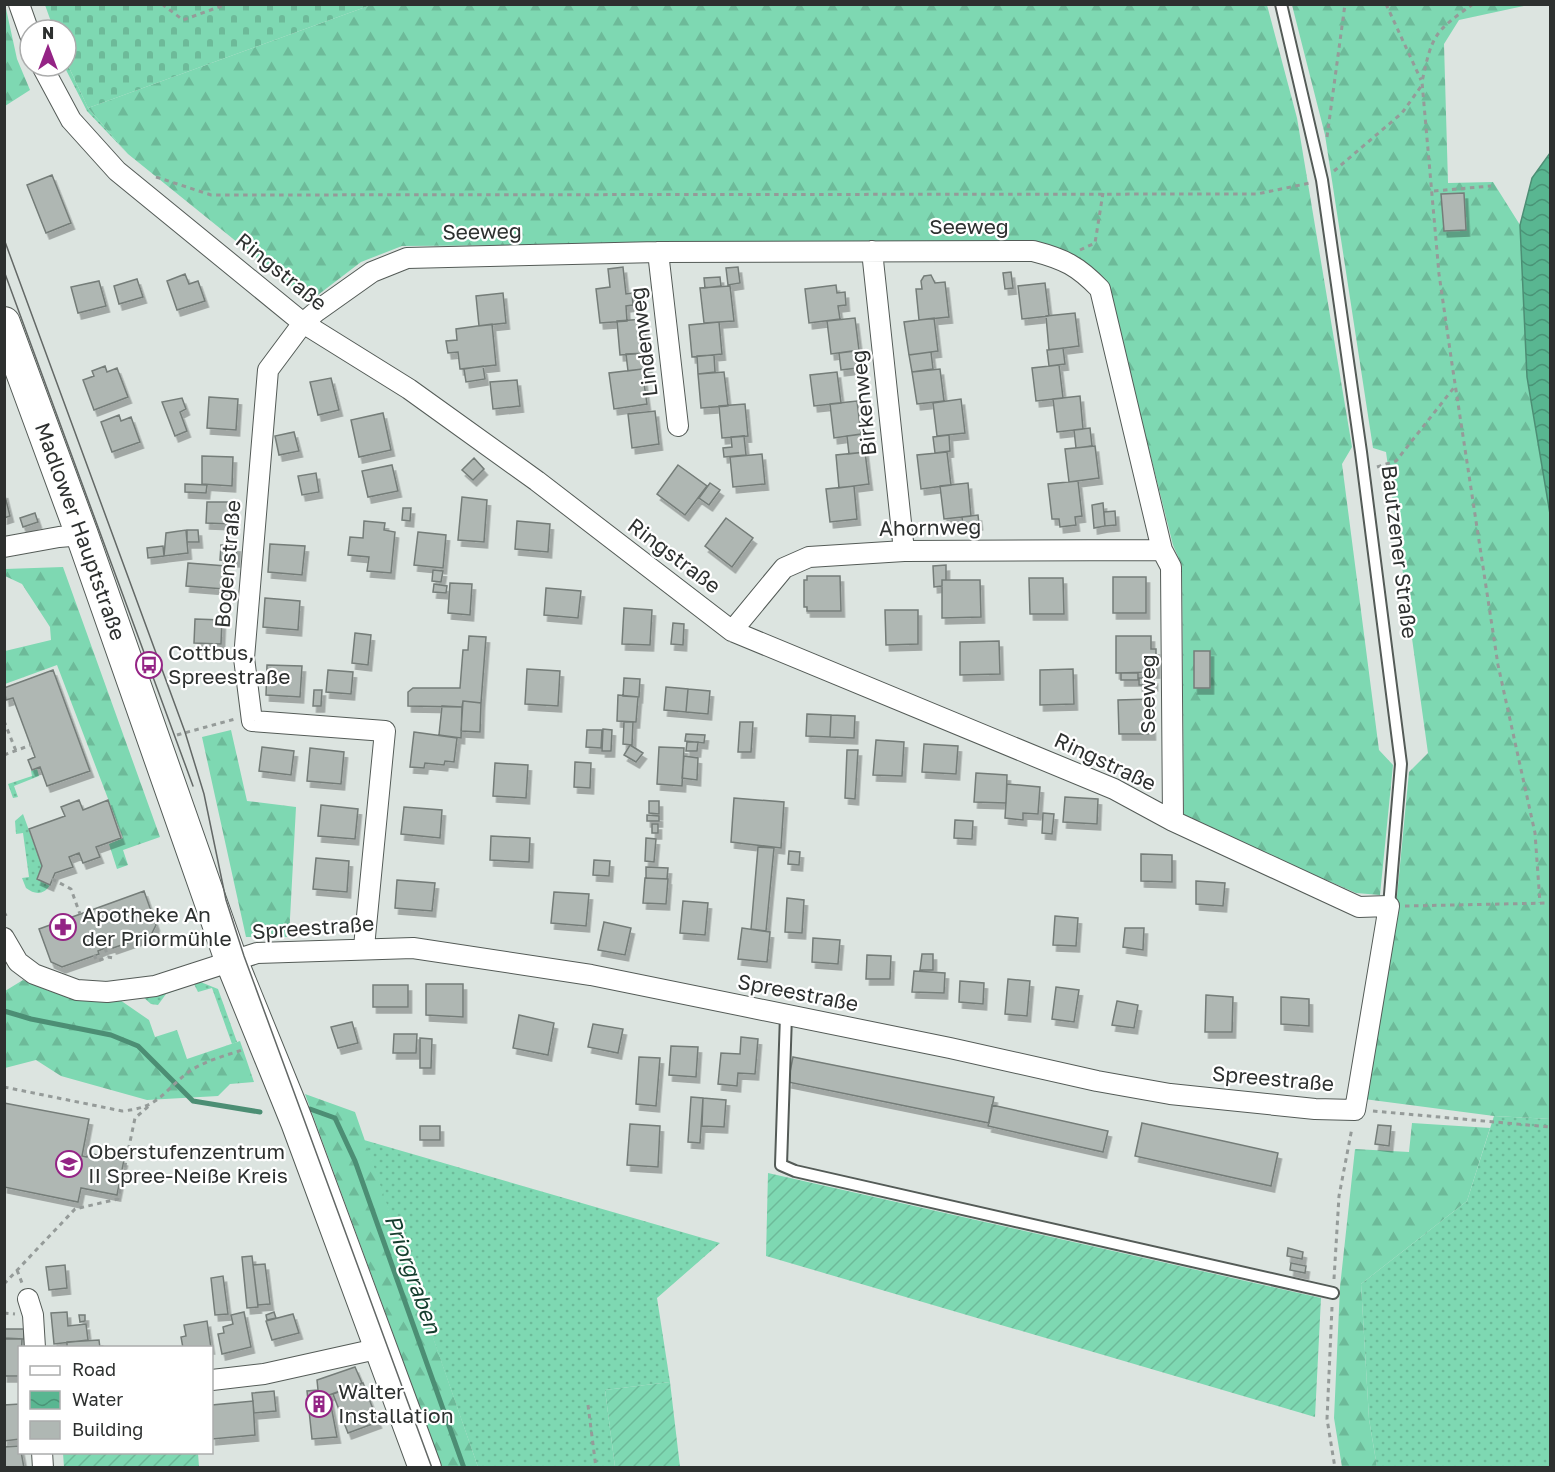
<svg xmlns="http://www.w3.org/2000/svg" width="1555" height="1472" font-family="'Golos Text',sans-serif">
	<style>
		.grass { fill: url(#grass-dots) }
		.forest { fill: url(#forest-firs) }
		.cemetery { fill: url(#cemetery-stones) }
		.garden { fill: url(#garden-furrows) }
		.water { fill: url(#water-waves); stroke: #4c8e74; stroke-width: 1.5 }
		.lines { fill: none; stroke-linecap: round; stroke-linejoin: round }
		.stream { stroke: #4c8e74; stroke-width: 5 }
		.building { fill: #afb7b3; stroke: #757d79; stroke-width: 1.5; filter: url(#shadow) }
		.service-casing { stroke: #545b57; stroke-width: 14 }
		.minor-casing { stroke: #545b57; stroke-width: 22 }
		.primary-casing { stroke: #545b57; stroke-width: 34 }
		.path { stroke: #959b99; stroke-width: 3; stroke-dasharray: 4.5 4.5; stroke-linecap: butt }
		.service { stroke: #fff; stroke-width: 10 }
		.minor { stroke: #fff; stroke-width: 20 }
		.primary { stroke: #fff; stroke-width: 32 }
		.tram { stroke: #636866; stroke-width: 1.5 }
		.labels { text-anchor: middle; stroke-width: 4.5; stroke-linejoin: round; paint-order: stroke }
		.street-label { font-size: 21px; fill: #2d302f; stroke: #fff }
		.poi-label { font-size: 21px; fill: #2d302f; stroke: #fff; text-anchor: start }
		.water-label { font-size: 22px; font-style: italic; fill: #143d2d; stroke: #fff }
	</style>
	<defs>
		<pattern id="grass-dots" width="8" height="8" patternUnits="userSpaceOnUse" patternTransform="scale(1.5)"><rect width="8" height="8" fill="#7ed8b2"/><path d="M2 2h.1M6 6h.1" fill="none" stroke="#6dba99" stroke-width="1.8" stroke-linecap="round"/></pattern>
		<pattern id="forest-firs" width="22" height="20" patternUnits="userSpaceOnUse" patternTransform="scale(1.5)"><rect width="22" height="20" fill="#7ed8b2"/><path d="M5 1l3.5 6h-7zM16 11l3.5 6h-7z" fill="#6dba99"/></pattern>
		<pattern id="cemetery-stones" width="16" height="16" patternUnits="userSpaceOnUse" patternTransform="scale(1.5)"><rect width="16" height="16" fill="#7ed8b2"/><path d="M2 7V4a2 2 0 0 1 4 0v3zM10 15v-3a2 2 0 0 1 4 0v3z" fill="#6dba99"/></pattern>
		<pattern id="garden-furrows" width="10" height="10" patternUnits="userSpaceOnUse" patternTransform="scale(1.5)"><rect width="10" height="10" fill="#7ed8b2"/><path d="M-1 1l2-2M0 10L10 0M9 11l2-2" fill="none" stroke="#6dba99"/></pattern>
		<pattern id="water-waves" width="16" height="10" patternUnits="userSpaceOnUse" patternTransform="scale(1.5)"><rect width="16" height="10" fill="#59b691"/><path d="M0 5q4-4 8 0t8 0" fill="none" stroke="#4a9477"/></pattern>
		<filter id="shadow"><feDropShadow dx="3.5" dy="6" stdDeviation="0" flood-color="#0004"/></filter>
	</defs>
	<rect width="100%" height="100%" fill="#dce4e0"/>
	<!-- grass -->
	<path class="grass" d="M66,61L88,108L128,154L87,111L64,66H66Z
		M37,769L39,776L14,786L18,797L13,798L8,784L32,776L31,771Z
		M23,814L42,866L37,879L50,885C44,895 35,895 26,888L22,878L29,877L23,833L16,834L15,821Z
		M198,981L218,989L237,1042L232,1044L212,988L198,992L194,984L166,994L158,1005L151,1004L143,997Z
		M1494,1116L1550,1119V1467H1377L1369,1419L1361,1284L1467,1201Z
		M364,1140L720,1243L657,1298L670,1382L605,1390L615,1467H478Z"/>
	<!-- forest -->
	<path class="forest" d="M5,4L17,59L30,90L5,106Z
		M371,5H1267L1297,118L1352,447L1342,464L1379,750L1393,765L1380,895L1356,893L1184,818L1182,566L1173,545L1108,286C1081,259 1069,252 1033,241L402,246L361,262L310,301L128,154L88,108Z
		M1292,5H1528L1459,20L1444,44L1448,183L1493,182L1520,225L1527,377L1550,514V1119L1494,1116L1364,1099L1397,896L1409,772L1428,753L1386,452L1373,448L1325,135Z
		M63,567L160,837L123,850L128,865L117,869L109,844L123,838L57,665L5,684V651L51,640L50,627L22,584L5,576V569Z
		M231,730L247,801L296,807L289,937H246L202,737Z
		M23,980L49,991L78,998L120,1000L149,1020L155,1037L177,1030L187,1059L240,1041L254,1082L230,1084L218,1096L147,1100L61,1076L36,1060L5,1068V991Z
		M305,1094L355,1112L478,1467H442Z
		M1412,1123L1490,1128L1467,1201L1361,1284L1369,1419L1377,1467H1342L1334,1418L1340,1287L1355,1149L1409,1152Z"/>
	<!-- cemetery -->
	<path class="cemetery" d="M45,5V4L371,5L88,108L66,61V30H54Z"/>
	<!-- garden -->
	<path class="garden" d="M768,1173L1321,1298L1315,1417L766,1256Z
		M670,1382L680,1467H615L605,1390Z
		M63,1453H198L199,1467H64Z"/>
	<!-- water -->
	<path class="water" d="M1550,153V514L1527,377L1520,225L1532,178Z"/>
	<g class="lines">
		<!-- stream -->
		<path class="stream" d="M4,1011L31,1019L111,1035L138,1046L193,1101L260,1112
			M310,1109L335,1118L355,1161L464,1468"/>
	</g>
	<!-- building -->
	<path class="building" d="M52,175L71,223L46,233L27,185Z
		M1464,193L1466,230L1444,231L1441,194Z
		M623,267L626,294L632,293L633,305L626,306L627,321L600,323L596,289L610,287L608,269Z
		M738,267L740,283L728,285L726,268Z
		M1011,272L1013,288L1005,289L1003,273Z
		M185,274L189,284L198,281L205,301L177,310L167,281Z
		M931,275L935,283L945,282L949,317L919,320L916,289H922L921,281L924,276Z
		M720,277L721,286L705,288L704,278Z
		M137,279L143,297L119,304L114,286Z
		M99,281L106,306L78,313L71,287Z
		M1045,283L1049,316L1022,319L1018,286Z
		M836,285L837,293L845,292L846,305L838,306L840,319L809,323L805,289Z
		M730,286L734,321L704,323L700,288Z
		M503,293L506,323L479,326L476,296Z
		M1075,313L1079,346L1049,350L1046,316Z
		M855,318L859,350L831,354L827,321Z
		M934,318L938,351L909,355L904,322Z
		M645,319L647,353L620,355L617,321Z
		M719,322L722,354L692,357L689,325Z
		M492,324L496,365L460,369L458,352L448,353L446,341L457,340L456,329Z
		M1063,348L1065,364L1049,366L1047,350Z
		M855,351L857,368L841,370L839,353Z
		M931,352L933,369L912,372L909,355Z
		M647,353L649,368L628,371L626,354Z
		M714,355L715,372L698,374L697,356Z
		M1059,365L1063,398L1036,401L1032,368Z
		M105,366L107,372L117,368L128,397L94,410L83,380L94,376L92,371Z
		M483,366L485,379L466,382L464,369Z
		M642,369L647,404L614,409L609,373Z
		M940,369L944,401L917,404L912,372Z
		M724,372L728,406L701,408L698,374Z
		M837,372L841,403L814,406L810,375Z
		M331,378L339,410L318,415L310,382Z
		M517,380L520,406L493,409L490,382Z
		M1080,396L1083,429L1057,432L1053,399Z
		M209,397L238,399L236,430L207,428Z
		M182,398L186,409L180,412L187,431L175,436L162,402Z
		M961,399L965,433L937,436L933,403Z
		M857,401L861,434L834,438L830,404Z
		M745,404L748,436L722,438L719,406Z
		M655,411L659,444L632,448L628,414Z
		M383,413L391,450L359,457L351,420Z
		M119,415L121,421L131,417L140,442L112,452L101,422Z
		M1090,428L1092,446L1076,448L1074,430Z
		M294,432L299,451L279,455L275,436Z
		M863,434L865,452L849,454L847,436Z
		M949,435L950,451L935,453L933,437Z
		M744,436L746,455L724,457L723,448L732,447L731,437Z
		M1095,446L1099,478L1069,482L1065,449Z
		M865,452L869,484L839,488L836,455Z
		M947,452L951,485L921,489L917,455Z
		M762,454L765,484L733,487L730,457Z
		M202,456L233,457L232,486L202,484Z
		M474,458L484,469L473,480L462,470Z
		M392,465L398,491L368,497L362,471Z
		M678,465L707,486L685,515L657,494Z
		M316,473L319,492L302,495L298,476Z
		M1078,481L1082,516L1075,517L1076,525L1060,527L1059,519H1052L1048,484Z
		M710,483L720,490L709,505L699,498Z
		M968,483L971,516L944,519L940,486Z
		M185,484L207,485L206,493L185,492Z
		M854,486L857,519L830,522L826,489Z
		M4,492L10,516L4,518Z
		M462,497L487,500L484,542L458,540Z
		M207,502H231V524L206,523Z
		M1103,503L1105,526L1094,528L1092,505Z
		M403,508H411L410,521L402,520Z
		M1115,511L1116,525L1105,526L1104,512Z
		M35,513L38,522L23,527L20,518Z
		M978,515L979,524L963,527L962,517Z
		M726,518L753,538L732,567L705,546Z
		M364,521L385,523L384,530L395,532L391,573L367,571L369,557L348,555L350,537L363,538Z
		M517,521L550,524L548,552L515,549Z
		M186,530L188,553L164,556L166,533Z
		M187,530H198L199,542H187Z
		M418,532L446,535L443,568L414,565Z
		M270,544L305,546L302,575L268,572Z
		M221,545L237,546L236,561L220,560Z
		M163,546L164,556L148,558L147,548Z
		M188,563L226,566L224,589L186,586Z
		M946,565V580H942V586L934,587L933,566Z
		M433,570L443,571L441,582L432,581Z
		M807,576H840L841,611H807V607H804V580H807Z
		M1113,577H1146V613H1113Z
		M1029,578H1063L1064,614H1030Z
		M942,580H980L981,617L942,618Z
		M450,583L472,584L470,615L448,613Z
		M434,584L447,586L446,593L433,592Z
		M546,588L581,591L578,618L544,615Z
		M265,598L300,601L298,630L263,627Z
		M624,608L652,610L650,645L622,644Z
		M885,610H918V644L886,645Z
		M195,619L222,620L221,644L194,643Z
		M673,623L684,624L683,645L671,644Z
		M355,633L371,635L368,665L352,663Z
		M469,636L486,637L481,703L463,701L462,707L408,706V692L413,688H460L463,650H468Z
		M1116,636H1151V649H1156V672L1116,673Z
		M999,641L1000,674L960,675V642Z
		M1194,651H1210V688H1194Z
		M267,665L302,666L300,697L266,695Z
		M527,669L560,671L558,706L525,704Z
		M1073,669L1074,704L1040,705V670Z
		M53,670L90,771L47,786L40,767L32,770L28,760L35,757L13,698L6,700L4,688Z
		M328,670L353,672L351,694L326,692Z
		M1121,673H1138V680H1121Z
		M624,678L640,679L639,697L623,696Z
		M1139,678H1154V685H1139Z
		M666,687L688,689L686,712L664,710Z
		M688,689L710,691L708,714L686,712Z
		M314,690H322L321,706H313Z
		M618,695L638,697L636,722L617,721Z
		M1151,699L1152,734H1119L1118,700Z
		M463,701L481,703L480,732L461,731Z
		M442,706L462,707L461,738L439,735Z
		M807,714L831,715L830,737L806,736Z
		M831,715L855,716L854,738L830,737Z
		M624,722H633L632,745L623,744Z
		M740,722H753L751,752H738Z
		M603,729L612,730L611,751H602Z
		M587,730H602L601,748L586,747Z
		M414,732L457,738L454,762L445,761L444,765L425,763L424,768L410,767Z
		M686,734L705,735L704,743L685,741Z
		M876,740L904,742L902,776L873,775Z
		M687,742H698L697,751H686Z
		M924,744L958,746L956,774L922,772Z
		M630,745L643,753L636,762L624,755Z
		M262,747L294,751L291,775L259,771Z
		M659,747L684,748L682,786L657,784Z
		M310,748L344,752L341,784L307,781Z
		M847,750H858L855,799L845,798Z
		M684,756L698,758L697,780L682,778Z
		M575,762L591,763L590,788L574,787Z
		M495,763L528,765L526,798L493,796Z
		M976,773L1007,775L1006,803L974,802Z
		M1007,784L1040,787L1038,814L1023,813V820L1005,818Z
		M1065,797L1098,799L1097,824L1063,822Z
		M734,798L784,802L781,848L731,842Z
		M79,800L83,810L108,800L121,838L96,847L100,857L83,863L79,853L69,857L73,867L55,873L50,885L37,879L42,866L29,829L65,816L61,807Z
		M649,801H659V814L649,813Z
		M321,805L358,809L355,839L318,836Z
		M404,807L442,810L440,838L401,834Z
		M1043,813L1054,814L1052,834L1042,833Z
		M647,815L659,816V821H647Z
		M955,820L973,821L972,839L954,838Z
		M652,824H658V833H652Z
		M491,836L530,838L529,862L490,860Z
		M646,838L656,839L654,862L645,861Z
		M758,847L774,848L766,931L751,929Z
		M789,851L800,852L799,865L788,864Z
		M1141,854L1172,855V882L1141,881Z
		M316,858L349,861L347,892L313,889Z
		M594,860L610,861L609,876L593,875Z
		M646,867L668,868L667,879L646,878Z
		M645,878L668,879L666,904L643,903Z
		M397,880L435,883L432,911L395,908Z
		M1196,881L1225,883L1223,906L1196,904Z
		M144,891L156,925L151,935L113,948L112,946L105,948L98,951L99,954L62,967L51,962L39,929Z
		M554,892L589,894L586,926L551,923Z
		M787,898L804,900L802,933L785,932Z
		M683,901L708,903L705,935L680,933Z
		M1055,916L1078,918L1076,946L1053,945Z
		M604,922L631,928L625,955L598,950Z
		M742,928L770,932L767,962L738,959Z
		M1125,928H1144L1143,950L1123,947Z
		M813,938L840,940L838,964L812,962Z
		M922,954H933V970H920Z
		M867,955L891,956L890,979H866Z
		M914,971L945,973L944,993L912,992Z
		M1008,979L1030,981L1027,1016L1005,1014Z
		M960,981L984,983L983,1004L959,1002Z
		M426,984H463V1017L426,1015Z
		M373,985H408V1007H373Z
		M1056,987L1079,990L1074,1022L1052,1019Z
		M1206,995L1233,997L1232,1032H1205Z
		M1281,997L1309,999V1026L1281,1024Z
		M1117,1001L1138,1005L1134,1028L1112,1025Z
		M519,1015L554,1023L548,1055L513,1048Z
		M352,1022L358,1043L338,1048L331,1027Z
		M593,1024L623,1029L618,1053L588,1047Z
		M394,1034H417L416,1053H393Z
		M741,1037L758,1039L755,1074L738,1073L737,1086L718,1084L721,1053L740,1054Z
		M420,1038L432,1039L431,1068H420Z
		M671,1046L698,1047L696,1077L669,1075Z
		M639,1057L660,1058L656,1106L636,1104Z
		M793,1057L994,1097L989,1123L788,1082Z
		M691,1097L703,1098L700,1143L688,1142Z
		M703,1098L726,1100L724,1127L702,1126Z
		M4,1103L89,1119L82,1156L87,1157L88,1153L124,1160L117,1195L81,1188L78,1202L4,1187Z
		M992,1105L1108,1131L1103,1152L988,1126Z
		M1142,1123L1278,1153L1271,1186L1135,1156Z
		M630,1124L660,1126L658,1167L627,1165Z
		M1378,1125L1391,1126L1389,1146L1375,1144Z
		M420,1126H440V1140H420Z
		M1288,1248L1303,1252L1302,1259L1287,1256Z
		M252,1256L258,1307L247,1308L242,1257Z
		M1291,1263L1306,1266L1305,1273L1290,1270Z
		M265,1264L270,1304L258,1305L253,1265Z
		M65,1265L67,1288L49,1290L46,1267Z
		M223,1276L228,1314L215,1315L211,1278Z
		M67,1312L68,1326L86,1324L88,1340L54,1344L51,1313Z
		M244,1312L251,1347L222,1354L218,1334L224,1333L223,1327L233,1324L231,1315Z
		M274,1312L276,1318L267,1320L266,1315Z
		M293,1314L299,1333L272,1340L266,1321Z
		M79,1315H85V1321L80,1322Z
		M207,1321L211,1348H183L181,1337L186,1336L184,1325Z
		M4,1329H24V1339L4,1338Z
		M4,1339H22L20,1376H4Z
		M99,1340L100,1348H67V1342Z
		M355,1367L362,1383L329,1395L337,1437L312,1439L307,1391L318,1390L317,1380Z
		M363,1383L378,1422L348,1433L333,1394Z
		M274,1391L276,1411L254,1413L252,1393Z
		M253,1401L255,1435L212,1439V1405Z
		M20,1404V1439L4,1441V1405Z
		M20,1446L24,1468H4V1447Z"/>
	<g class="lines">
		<defs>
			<path id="service" d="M1281,4L1322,180L1361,452L1401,764L1389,906
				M786,1015L781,1165L795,1171L1333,1293"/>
			<path id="minor" d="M19,4L30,35
				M872,251L904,551
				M658,252L678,426
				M4,547L59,537L82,535
				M732,631L784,568L809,557L904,551L1162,550
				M4,938L18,962L34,974L77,990L107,992L155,986L257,953L413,948L591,975L950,1048L1097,1081L1170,1094L1315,1109L1355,1110L1389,906L1359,907L1173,821L1114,789L732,631L537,481L409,389L303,323L117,171L71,120L42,66
				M364,947L385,731L252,721L244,658L268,370L303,323L317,311L372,272L407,258L658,252L1033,251C1064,259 1078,266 1100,289L1162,550L1171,567L1173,821
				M28,1299L33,1315L35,1348
				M212,1380L264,1374L381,1348
				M42,1452L43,1468"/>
			<g id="primary">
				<path id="s1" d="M4,323L82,535L231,960L297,1122L425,1468"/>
			</g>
		</defs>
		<!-- service casing -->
		<use href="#service" class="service-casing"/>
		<!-- minor casing -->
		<use href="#minor" class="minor-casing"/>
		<!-- primary casing -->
		<use href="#primary" class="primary-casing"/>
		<!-- path -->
		<path class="path" d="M162,4L183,20L227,4
			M1386,4L1421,80
			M1473,4C1434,32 1432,35 1422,82L1439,274L1452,364L1498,665L1535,833L1540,903
			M1327,137L1345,4
			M1334,171L1402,113L1422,85
			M156,177L211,195L1257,194L1310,183
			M1434,191L1491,186
			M1080,250L1095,243L1103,193
			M1377,467L1396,461L1456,385
			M4,721L16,751
			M177,735L235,719
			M4,755L31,745
			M52,879L71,889L80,914
			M1405,906L1550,903
			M4,912L8,919
			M105,948L108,957
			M94,955L97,961L108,957L114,958
			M4,1087L122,1111C158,1108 161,1094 186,1074C201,1062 224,1056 242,1050
			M1373,1111L1550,1127
			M17,1270L22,1283
			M1334,1279L1339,1196L1352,1128
			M4,1284L75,1209L118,1199L135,1118L150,1105
			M1332,1307L1327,1419L1335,1468
			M4,1313L15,1314
			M588,1405L596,1468"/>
		<!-- service -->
		<use href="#service" class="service"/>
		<!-- minor -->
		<use href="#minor" class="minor"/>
		<!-- primary -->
		<use href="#primary" class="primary"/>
		<!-- tram -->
		<path class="tram" d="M4,239L185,732L204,794L226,900L244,956L432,1468
			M4,271L193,786"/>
	</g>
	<!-- icons -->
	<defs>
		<symbol id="bus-ring" viewBox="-11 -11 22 22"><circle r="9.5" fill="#fff" stroke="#942485" stroke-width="1.5"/><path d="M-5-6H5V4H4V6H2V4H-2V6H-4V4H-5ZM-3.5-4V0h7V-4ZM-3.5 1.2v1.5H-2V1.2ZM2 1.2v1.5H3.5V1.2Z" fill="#942485"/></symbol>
		<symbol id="pharmacy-ring" viewBox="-11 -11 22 22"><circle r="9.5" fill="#fff" stroke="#942485" stroke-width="1.5"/><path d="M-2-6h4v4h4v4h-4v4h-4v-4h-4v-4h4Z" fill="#942485"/></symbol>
		<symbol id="school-ring" viewBox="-11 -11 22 22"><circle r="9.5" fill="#fff" stroke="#942485" stroke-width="1.5"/><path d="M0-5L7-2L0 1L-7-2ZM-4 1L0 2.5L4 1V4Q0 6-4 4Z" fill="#942485"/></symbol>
		<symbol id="building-ring" viewBox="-11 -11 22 22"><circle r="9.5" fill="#fff" stroke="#942485" stroke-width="1.5"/><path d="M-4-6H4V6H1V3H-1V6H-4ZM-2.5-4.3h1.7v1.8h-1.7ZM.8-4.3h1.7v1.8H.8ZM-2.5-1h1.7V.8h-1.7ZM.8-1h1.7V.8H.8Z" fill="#942485"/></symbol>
	</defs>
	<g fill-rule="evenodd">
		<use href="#bus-ring" x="134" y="650" width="30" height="30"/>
		<use href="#pharmacy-ring" x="48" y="912" width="30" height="30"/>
		<use href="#school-ring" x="54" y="1149" width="30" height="30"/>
		<use href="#building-ring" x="304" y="1389" width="30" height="30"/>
	</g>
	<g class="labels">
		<!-- street labels -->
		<g class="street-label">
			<text x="969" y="234">Seeweg</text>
			<text transform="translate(482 232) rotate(-1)" y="7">Seeweg</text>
			<text transform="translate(281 272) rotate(39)" y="7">Ringstraße</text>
			<text transform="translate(644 342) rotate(-97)" y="7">Lindenweg</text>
			<text transform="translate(864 403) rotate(-96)" y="7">Birkenweg</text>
			<text transform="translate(930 528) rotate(-1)" y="7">Ahornweg</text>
			<text dy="7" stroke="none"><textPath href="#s1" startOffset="222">Madlower Hauptstraße</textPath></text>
			<text transform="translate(1399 552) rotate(83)" y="7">Bautzener Straße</text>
			<text transform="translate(674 556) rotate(37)" y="7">Ringstraße</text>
			<text transform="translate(228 564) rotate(-85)" y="7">Bogenstraße</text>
			<text transform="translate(1148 694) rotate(-90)" y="7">Seeweg</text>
			<text transform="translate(1105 762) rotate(25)" y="7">Ringstraße</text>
			<text transform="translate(313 928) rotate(-4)" y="7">Spreestraße</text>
			<text transform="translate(798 993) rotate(11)" y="7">Spreestraße</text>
			<text transform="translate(1273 1079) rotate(5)" y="7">Spreestraße</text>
		</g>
		<!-- poi labels -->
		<g class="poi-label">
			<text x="168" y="660">Cottbus,<tspan x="168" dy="24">Spreestraße</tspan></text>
			<text x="82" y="922">Apotheke An<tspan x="82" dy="24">der Priormühle</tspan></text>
			<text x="88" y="1159">Oberstufenzentrum<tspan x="88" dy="24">II Spree-Neiße Kreis</tspan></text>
			<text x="338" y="1399">Walter<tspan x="338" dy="24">Installation</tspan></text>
		</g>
		<!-- water labels -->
		<g class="water-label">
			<text transform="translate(413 1274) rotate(70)" y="8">Priorgraben</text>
		</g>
	</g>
	<!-- border -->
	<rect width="1555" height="1472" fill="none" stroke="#2d302f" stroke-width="12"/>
	<!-- legend -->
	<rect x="18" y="1346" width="195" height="108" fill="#ffffff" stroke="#abacac" stroke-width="1.5"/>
	<rect x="30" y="1366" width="30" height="9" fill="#ffffff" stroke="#abacac" stroke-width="1.5"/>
	<text x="72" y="1376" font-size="18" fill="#2d302f">Road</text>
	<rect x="30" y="1391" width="30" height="18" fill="url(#water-waves)" stroke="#abacac" stroke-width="1.5"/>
	<text x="72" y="1406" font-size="18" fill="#2d302f">Water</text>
	<rect x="30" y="1421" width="30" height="18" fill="#afb7b3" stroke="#abacac" stroke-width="1.5"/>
	<text x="72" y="1436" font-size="18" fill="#2d302f">Building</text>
	<!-- north arrow -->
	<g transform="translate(48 48)"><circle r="28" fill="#ffffff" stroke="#abacac" stroke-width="1.5"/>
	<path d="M0-4.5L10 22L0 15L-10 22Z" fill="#942485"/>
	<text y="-9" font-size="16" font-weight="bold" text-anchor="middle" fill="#2d302f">N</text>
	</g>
</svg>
